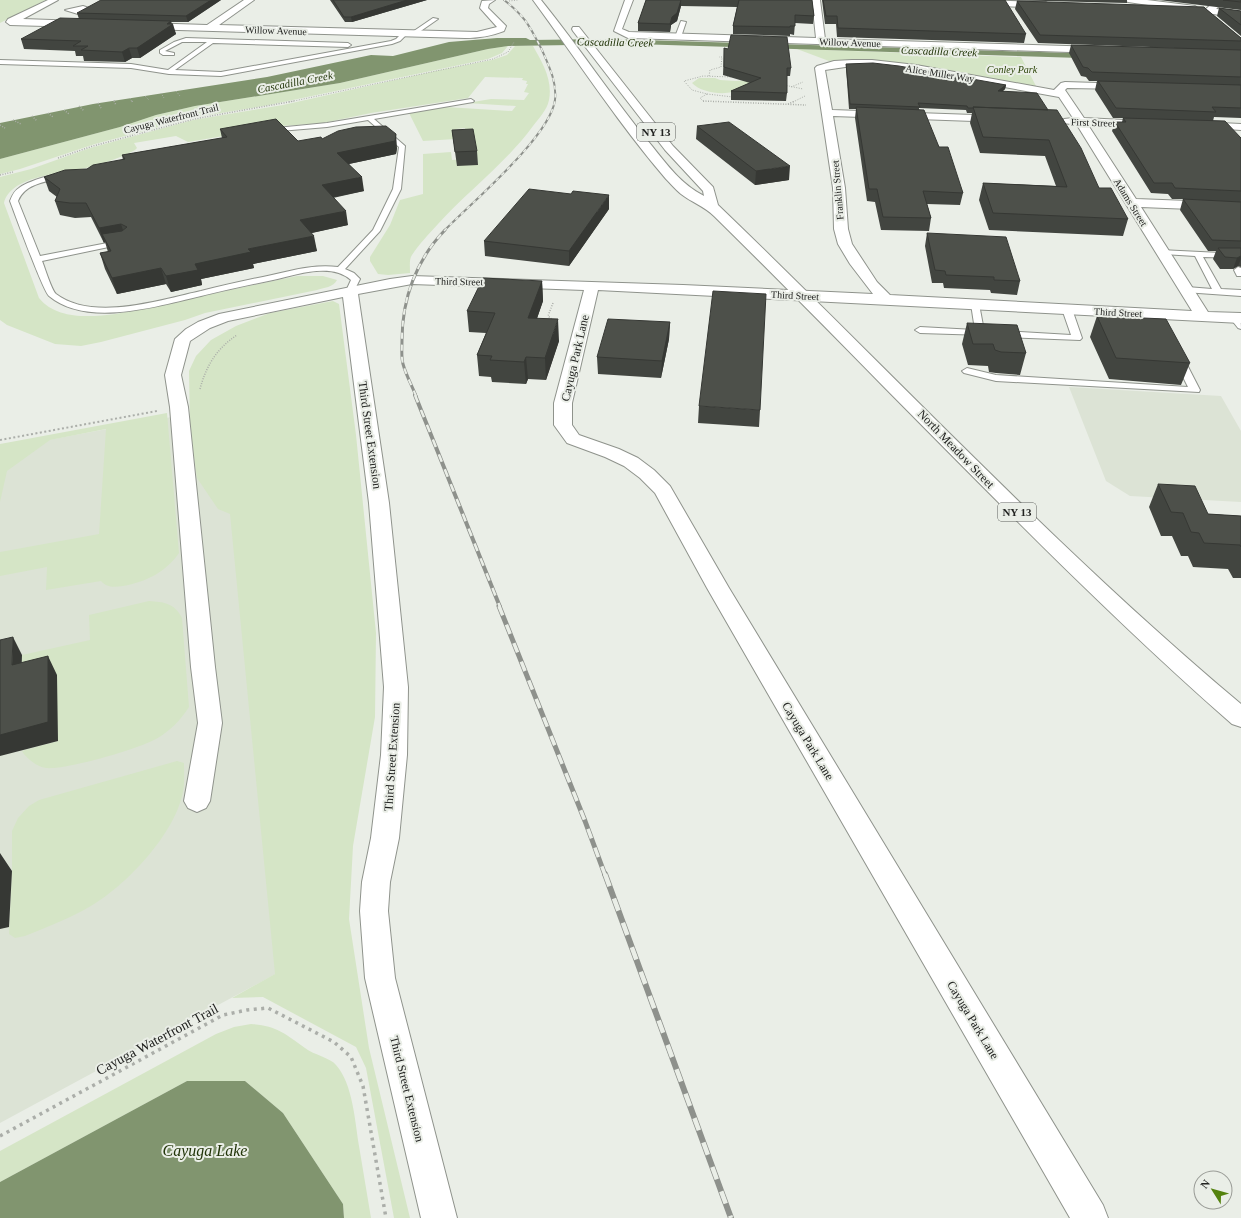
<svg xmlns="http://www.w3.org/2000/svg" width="1241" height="1218" font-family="'Times New Roman',serif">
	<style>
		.built { fill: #dce3d5 }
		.green { fill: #d5e5c6 }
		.water { fill: #81956f }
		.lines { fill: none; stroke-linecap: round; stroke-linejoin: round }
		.lane-casing { stroke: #8f938c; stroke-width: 2 }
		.street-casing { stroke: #8f938c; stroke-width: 2 }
		.secondary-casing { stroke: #8f938c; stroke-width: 2 }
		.highway-casing { stroke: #8f938c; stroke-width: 2 }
		.path-far3 { stroke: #abaea9; stroke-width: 1; stroke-dasharray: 1 1.5; stroke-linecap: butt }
		.path-far2 { stroke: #abaea9; stroke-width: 1.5; stroke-dasharray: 1 1.5; stroke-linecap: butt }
		.path-far1 { stroke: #abaea9; stroke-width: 2; stroke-dasharray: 2 2.5; stroke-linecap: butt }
		.path { stroke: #abaea9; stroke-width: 3.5; stroke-dasharray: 3 4.5; stroke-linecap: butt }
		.lane { fill: #fff; fill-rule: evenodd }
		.street { fill: #fff; fill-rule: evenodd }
		.secondary { fill: #fff; fill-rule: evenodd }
		.highway { fill: #fff; fill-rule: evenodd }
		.rail-far4-casing { stroke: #8e918c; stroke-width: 2 }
		.rail-far3-casing { stroke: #8e918c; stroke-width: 3 }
		.rail-far2-casing { stroke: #8e918c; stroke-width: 4 }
		.rail-far1-casing { stroke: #8e918c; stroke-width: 5 }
		.rail-casing { stroke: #8e918c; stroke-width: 6 }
		.rail-far4 { stroke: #eaeee7; stroke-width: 1.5; stroke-dasharray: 4; stroke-linecap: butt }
		.rail-far3 { stroke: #eaeee7; stroke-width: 2; stroke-dasharray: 6; stroke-linecap: butt }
		.rail-far2 { stroke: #eaeee7; stroke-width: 2.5; stroke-dasharray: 8; stroke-linecap: butt }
		.rail-far1 { stroke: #eaeee7; stroke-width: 3.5; stroke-dasharray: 10; stroke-linecap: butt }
		.rail { stroke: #eaeee7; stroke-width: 4.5; stroke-dasharray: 13; stroke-linecap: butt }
		.wall { fill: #424540 }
		.shaded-wall { fill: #363834 }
		.building { fill: #4d504a; stroke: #363834 }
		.labels { text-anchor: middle; stroke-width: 4; stroke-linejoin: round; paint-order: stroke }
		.far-street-label { font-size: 10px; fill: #212220; stroke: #eaeee7 }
		.far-park-label { font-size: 10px; font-style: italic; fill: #284104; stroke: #eaeee7 }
		.far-water-label { font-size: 11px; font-style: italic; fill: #223509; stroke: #eaeee7 }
		.shield { fill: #eaeee7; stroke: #5d5f5c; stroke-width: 1 }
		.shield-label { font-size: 11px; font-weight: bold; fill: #212220 }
		.street-label { font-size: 12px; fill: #212220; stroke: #eaeee7 }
		.near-street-label { font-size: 14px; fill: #212220; stroke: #eaeee7 }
		.near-water-label { font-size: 16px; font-style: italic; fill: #223509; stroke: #eaeee7 }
	</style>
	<rect width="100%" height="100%" fill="#eaeee7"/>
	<!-- built -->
	<path class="built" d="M1069,387L1221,396L1241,431V502L1130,496L1106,481Z
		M225,407L294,964L0,1123V449Z"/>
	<!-- green -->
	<path class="green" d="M0,0H46L0,23Z
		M508,46L502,53L488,59L269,105L196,117L95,144L20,169L0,174V159L120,127L156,115L195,106L340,83L488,49Z
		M515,46H533C542,62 553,80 549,100C547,110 539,118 533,126C506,163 468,191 438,224C429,234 419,244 412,255C409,259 410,267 410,273L388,275L378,274L370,261V257L390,225L400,200L423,194V154L451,152L452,160L477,158L466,142L465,128L456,129V139L423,141L409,113L446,107L512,111L516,106L467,103L491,99L524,100L529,93L524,92L528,84H526L527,81L522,80L523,78L485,77L468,98L371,113L323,123L282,126L188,142L176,136L134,143L137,148L135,150C120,158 102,164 86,168C62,174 11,175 4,203L39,298C57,320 90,317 116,314L297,276H323L337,280C334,287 323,288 317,290L205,313L185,320L101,342L81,346L55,344L7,325L0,320V177L31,169L90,148L193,120L283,105L440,70L492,60L507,55Z
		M797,49L1021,57L1037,88L879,62L829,61Z
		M699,78H715L720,80L736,81L748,80L753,83C747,86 739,91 732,92C721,95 700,92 692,83Z
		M333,301L339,304L356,435L376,633L375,717L353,846L349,919L369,1048L410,1218H394L366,1068L356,1047L263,997L232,998L275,974L230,514L218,509L197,478L190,427L189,371L196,356L211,340L236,326L270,313Z
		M167,413L179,553C166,572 146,582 123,586C114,587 107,588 101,581L46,590L47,567L0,576V552L99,534L106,429L50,440L7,471L0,502V444Z
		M149,601C163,602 175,603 182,618L189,707C180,721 170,731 156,739C138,749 66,770 46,768C37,767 26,758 22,751L58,741L21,684L22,655L90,640L89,615Z
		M177,761L184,763C184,773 185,786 182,796C172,838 121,891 84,910C65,920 45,928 25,936L15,938L9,934L12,871V831L18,818L29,806L39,800Z
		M251,1024C275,1025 286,1034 305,1048C314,1055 331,1058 336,1065C353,1084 355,1122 359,1146C363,1170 367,1194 371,1218H344L343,1204L283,1113L245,1081H187L0,1182V1151L216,1034L234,1027Z"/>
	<!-- water -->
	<path class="water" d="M497,38H526L530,40L611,39L1235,58L1241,63L635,44L508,46L488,49L340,83L195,106L156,115L120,127L0,159V123L93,104L267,77L371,55L393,56L449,42Z
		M187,1081H245L283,1113L343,1204L344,1218H0V1182Z"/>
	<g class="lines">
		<defs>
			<path id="lane" d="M83,6L92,9L78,14L65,10Z
				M433,18L438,19L415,35H411V33Z
				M681,21L686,22L681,37L678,39L675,37Z
				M402,33L407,34L400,41L392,44L221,76L169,74L131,68L0,64V60L131,64L168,70L207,42H182L165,51L174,53V55H163L160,53V50L174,42L186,38L348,43L351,45L348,47L213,43L175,70L221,72L391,41L396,39Z
				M471,99L474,101L473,102L374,119L405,146L401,189L380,231L345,269L354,273L360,279L353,293L350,294L346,291L351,280C331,262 296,275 273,280C249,285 225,290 201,296C158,306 87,328 49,296C43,291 15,214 10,201C12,196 14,191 19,188C28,181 54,173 65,174V178C48,181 25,183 18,201L40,256L123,240H126L127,242L123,244L42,261C45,268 51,289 56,294C93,322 160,300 201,291C225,285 248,280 272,275C294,270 315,264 338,267L373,230L393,189L399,147L368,120L327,127L268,132L266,131V129L327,123Z
				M1160,250L1241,254V258L1203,257L1221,289L1241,290V296L1184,292L1183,290L1184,288L1187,287L1212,289L1195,256L1163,254L1159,252Z
				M1238,267L1241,268V276H1237L1234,270Z
				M975,301L979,304L984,331L987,333L985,335L920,333L915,330L920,327L975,330L971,304Z
				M1067,306L1072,309L1082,338L1080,340L1003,337L998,334L1003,331L1071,335L1062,309Z
				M1235,315C1241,317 1241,323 1241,329L1238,328L1230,318Z
				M1178,354L1183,357L1200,390L1199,392L996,381L964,373L962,371L967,368L996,375L1188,387L1173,357Z"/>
			<path id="street" d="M48,0H58L23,19L80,21L84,24L80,27L10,25L6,22L8,19Z
				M244,0H254L219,25L477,32L497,27L480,8L482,1L495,0L489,4L488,8L506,26L504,31C491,36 479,38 465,38L144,29L140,26L144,23L207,25Z
				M625,0H633L622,29L629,32L816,38L812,0H820L825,39L1100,47L1105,50L1100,53L628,38L614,31Z
				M1124,0H1147L1195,6L1199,9L1195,12L1128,2Z
				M1209,8L1241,12V18L1206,13L1205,11L1206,9Z
				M852,60H872L916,65L1054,90L1061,83L1065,82L1130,84L1131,86L1126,89L1067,88L1065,90L1084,118L1144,121L1150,124L1144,127L1088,125L1136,199L1241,203V211L1141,207L1208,312L1241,313V323L598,290L572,403V425L579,435L619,449L638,458L654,470L670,486L729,588L1103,1205L1108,1218H1070L707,588L655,493L640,478L624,466L605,457L567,443L554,425V403L584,290L412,284L358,294L389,503L408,687L407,755L399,838L390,882L388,911L395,978L457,1218H421L365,978L360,911L362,882L371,838L381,755L384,687L369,503L343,297L228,321L210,328L190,341L181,375L188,407L215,667L222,723L210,801L206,808L197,812L188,808L184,801L198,723L191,667L170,407L165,375L175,339L186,329L198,322L219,314L390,279L412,276L683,285L873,294L850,264L838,244L834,229L833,188L815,68L817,66L834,61ZM852,66H872L916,71L1059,97L1073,118L1064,119L1063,121L1064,123L1077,125L1192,311L890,295L877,282L852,244L848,229L845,188L833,116L1002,122L1007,119L1002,116L832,110L825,70Z
				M1200,122L1241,124V130L1196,127L1194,125L1196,123Z"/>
			<path id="secondary" d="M977,0L1046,2L1050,5L1046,8L974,5L973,3L974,1Z
				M1216,0H1225L1212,13H1206L1205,11L1206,9Z"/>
			<path id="highway" d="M533,0H541C580,48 613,99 652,146C668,166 681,184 704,196L703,191L665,150L573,31L572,29L573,27H579L673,146L713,187L718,205C892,372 1056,549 1241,704V727L1232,724C1111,618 999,503 886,389C829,331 772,273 714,216C704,206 691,202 681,194C675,189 671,184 666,179C618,123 577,60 533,0Z"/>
		</defs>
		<!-- lane casing -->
		<use href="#lane" class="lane-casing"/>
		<!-- street casing -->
		<use href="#street" class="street-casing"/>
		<!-- secondary casing -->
		<use href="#secondary" class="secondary-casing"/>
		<!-- highway casing -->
		<use href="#highway" class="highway-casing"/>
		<!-- path-far3 -->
		<path class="path-far3" d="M509,1L518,0
			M709,76L710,70L721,67L722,57H719
			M784,85L803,89
			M791,87L803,82
			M176,91L180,96
			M161,93L164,98
			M707,94L733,97
			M145,96L149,100
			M130,98L132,102
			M114,100L115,102
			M289,102L493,59L508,52L514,42
			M704,102L700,98L707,94L692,90L684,81L703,76L732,77
			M793,102L805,96"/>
		<!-- path-far2 -->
		<path class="path-far2" d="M114,101L116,105
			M132,101L133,103
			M703,101L806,105
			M98,103L101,108
			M788,104L795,101
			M79,106L84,111
			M64,110L69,114
			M48,113L53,117
			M32,116L37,121
			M13,120L21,124
			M0,125L5,128
			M58,158L93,146L194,119L294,101
			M0,175L13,172
			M553,303L548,316L553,320
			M200,389C206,366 217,348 237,335"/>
		<!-- path-far1 -->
		<path class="path-far1" d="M0,440L157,411"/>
		<!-- path -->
		<path class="path" d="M0,1136L223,1015L247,1010L268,1008L334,1042L351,1057L363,1086L386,1218"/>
		<!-- lane -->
		<use href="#lane" class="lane"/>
		<!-- street -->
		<use href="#street" class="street"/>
		<!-- secondary -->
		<use href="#secondary" class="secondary"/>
		<!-- highway -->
		<use href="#highway" class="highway"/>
		<defs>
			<path id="rail-far4" d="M444,231C471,203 550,137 555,100C557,82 549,66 542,50C530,27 526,17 504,0"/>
			<path id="rail-far3" d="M416,396C412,386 406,375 403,364C401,357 402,348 402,340C402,299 416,260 445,230"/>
			<path id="rail-far2" d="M415,395L500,607"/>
			<path id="rail-far1" d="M499,606L585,821L605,875"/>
			<path id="rail" d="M605,874L731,1218"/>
		</defs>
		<!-- rail-far4 casing -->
		<use href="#rail-far4" class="rail-far4-casing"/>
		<!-- rail-far3 casing -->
		<use href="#rail-far3" class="rail-far3-casing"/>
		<!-- rail-far2 casing -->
		<use href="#rail-far2" class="rail-far2-casing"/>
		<!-- rail-far1 casing -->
		<use href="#rail-far1" class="rail-far1-casing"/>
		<!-- rail casing -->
		<use href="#rail" class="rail-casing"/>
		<!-- rail-far4 -->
		<use href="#rail-far4" class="rail-far4"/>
		<!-- rail-far3 -->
		<use href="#rail-far3" class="rail-far3"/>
		<!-- rail-far2 -->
		<use href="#rail-far2" class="rail-far2"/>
		<!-- rail-far1 -->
		<use href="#rail-far1" class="rail-far1"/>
		<!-- rail -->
		<use href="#rail" class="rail"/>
	</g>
	<!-- wall -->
	<path class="wall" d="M221,0L188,22H171L176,34L140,58H132L125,62L84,61L83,56H76L75,51L24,49L21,39L79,19L77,13Z
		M330,0H427L352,22H345Z
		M646,0H812L814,16L813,24L795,23L794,35L790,34V36L733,34V26L737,7L681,6L677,21L671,25L670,32L638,31V23Z
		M822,0H991L1026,34L1024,43L837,37L836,24H825Z
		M1010,0H1127V3Z
		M1159,0H1241V10Z
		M1017,1L1206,9L1241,38V118L1214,117L1213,121L1241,138V267L1238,266L1233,269H1220L1213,259L1216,251H1208L1180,210L1183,199H1172L1168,194L1151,193L1112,131L1115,122H1122L1123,118H1113L1095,90L1097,81H1089L1086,77L1081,76L1069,53L1071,45L1179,48L1038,43L1015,9Z
		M1219,8L1241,11V36L1217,16Z
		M724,48L791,68L790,76H787V93L786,101L731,100V91L750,83L723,75Z
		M846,64L1006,85L1005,89L1003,91L1048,110L1099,188L1128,219L1123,236L989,230L979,200L983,183L1056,186L1045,156L980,153L970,123L972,113H967L966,110L919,108V109L939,147L963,193L960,205L927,204L931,218L929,231L881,230L875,202L867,201L855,118L856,109H849L846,68Z
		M697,126L789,180L755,185L696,139Z
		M220,129L298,141L322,139L397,148L396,154L349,164L364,191L333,198L348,225L311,233L317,251L253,264L254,268L201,279L202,285L171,292L166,284L117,294L105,269L100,253L108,252L105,242L104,243L91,217L75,218L60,215L55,201L57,197L49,191L44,177L87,169L123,160L122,155L222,138Z
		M452,130L477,151L478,165L457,166Z
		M609,209L569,266L485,256L484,241Z
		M927,233L1020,281L1017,295L991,293L990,290L944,288L943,283H932L925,246Z
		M542,281L543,301L537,318L559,341L546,380L528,379L526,384L492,382L491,377L479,376L477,355L486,333L469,332L467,311Z
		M1097,316L1190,363L1181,385L1109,379L1090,337Z
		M670,322L669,339L661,378L598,374L597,357Z
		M967,323L1026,353L1020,375L996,373L989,372L988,366L968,365L962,344Z
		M699,406L760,410L759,427L698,423Z
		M1158,484L1208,514L1241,516V578H1233L1228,569L1193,567L1188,556H1181L1172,536H1161L1149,507Z"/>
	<!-- shaded-wall -->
	<path class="shaded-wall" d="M211,0H221L188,22L186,16Z
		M407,0H427L352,22L351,17Z
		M681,0V6L677,21L671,25L670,32V24L672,17Z
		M171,21L172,25L173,24L176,34L140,58L137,48Z
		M129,48L132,58L125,62L122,52Z
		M1006,85L1005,89L997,96L998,91Z
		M396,134L397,148L396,154L339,166L337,153Z
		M790,166L789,180L755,185L756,171Z
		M362,177L364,191L324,199L322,185Z
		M609,195V209L569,266V251Z
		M346,211L348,225L303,235L300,220Z
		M121,224L126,239L102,234L105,242L104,243L99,228Z
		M314,236L317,251L253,264L254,268L201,279L202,285L171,292L166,276L195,264L248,249Z
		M1241,256V259L1238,266L1233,269L1237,258Z
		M161,268L166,284L117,294L112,278Z
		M542,281L543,301L530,339L528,318Z
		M558,319L559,341L546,380L545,358Z
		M670,322L669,339L661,378L662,361Z
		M526,357L528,379L526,384L524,362Z
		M13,637L22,655L21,684L12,665Z
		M48,656L57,675L58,741L0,756V735Z
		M0,853L12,871L9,927L0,929Z"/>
	<!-- building -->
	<path class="building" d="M101,0H211L186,16L77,13Z
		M333,0H407L351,17H344Z
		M646,0H681L677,13L672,17L670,24L638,23Z
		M739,0H812L814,16L795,15V26H790V27L733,26Z
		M823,0H1005L1026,34L838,28L837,16H826Z
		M1223,0H1241V2Z
		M1017,1L1204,7L1206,9L1241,38V41L1040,35Z
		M1219,8L1241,11V25Z
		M60,18L171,21L167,24H173L137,48H129L122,52L81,50L88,46H73L81,41L21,39Z
		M731,35L787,37L791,68H787V93L731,91L761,78L724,67V48L728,49Z
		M1071,45L1241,50V77L1092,72L1088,68L1083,67Z
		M873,63L899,66L1006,85L998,91L1037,93L1048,110L973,107L974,108H968L967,106L918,103L920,107L850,104L846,64Z
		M1098,81L1241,85V108L1212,107L1216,112L1116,108Z
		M856,107L924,110L939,147H948L963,193L923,191L931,218L883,217L877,189H869Z
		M973,107L1057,110L1081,148L1099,188H1111L1128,219L993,213L983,183L1067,187L1049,140L983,137Z
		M1123,118L1225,121L1241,138V191L1175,188L1172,183H1154L1115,122H1126Z
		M276,119L298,141L321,137L322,139L338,131L356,127L386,126L396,134L395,141L337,153L362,177L322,185L346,211L300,220L314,236L248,249L251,252L195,264L198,270L166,276L161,268L112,278L100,253L111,251L102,234L122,231L127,227L121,224L99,228L86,203H70L55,201L60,189L44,177L65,170L87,169L93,165L125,159L122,155L227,137L220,129Z
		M729,122L790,166L756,171L697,126Z
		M473,129L477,151L455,152L452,130Z
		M529,189L571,194L573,191L609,195L569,251L484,241Z
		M1183,199L1241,202V241L1212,240Z
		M927,233L1006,237L1020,281L994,280V277L946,275L945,271L935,270Z
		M1218,248H1241V256L1237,258L1225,257Z
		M483,278L542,281L528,318L558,319L545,358L526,357L524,362L490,360L492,356L477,355L495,313L467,311Z
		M713,291L766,294L760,410L699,406Z
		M1097,316L1166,319L1190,363L1116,358Z
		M608,319L670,322L662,361L597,357Z
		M967,323L1017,325L1026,353L1001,352L995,350L993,344H973Z
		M1158,484L1195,486L1208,514L1241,516V547L1240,545L1204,543L1199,533L1191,532L1183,513L1171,512Z
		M13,637L12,665L48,656V722L0,735V640Z"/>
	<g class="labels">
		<!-- far-street labels -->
		<g class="far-street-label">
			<text transform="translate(276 30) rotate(2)" y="4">Willow Avenue</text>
			<text transform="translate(850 42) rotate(2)" y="4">Willow Avenue</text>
			<text transform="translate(940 73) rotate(9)" y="4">Alice Miller Way</text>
			<text transform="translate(171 118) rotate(-14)" y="4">Cayuga Waterfront Trail</text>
			<text transform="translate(1093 122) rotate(2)" y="4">First Street</text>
			<text transform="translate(837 190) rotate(-95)" y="4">Franklin Street</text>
			<text transform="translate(1131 202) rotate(58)" y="4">Adams Street</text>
			<text transform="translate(459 281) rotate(1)" y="4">Third Street</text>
			<text transform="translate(795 295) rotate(3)" y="4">Third Street</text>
			<text transform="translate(1118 312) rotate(3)" y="4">Third Street</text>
		</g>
		<!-- far-park labels -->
		<g class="far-park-label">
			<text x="1012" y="73">Conley Park</text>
		</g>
		<!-- far-water labels -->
		<g class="far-water-label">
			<text transform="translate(615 42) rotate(1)" y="4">Cascadilla Creek</text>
			<text transform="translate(939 51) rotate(2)" y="4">Cascadilla Creek</text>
			<text transform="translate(295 82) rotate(-11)" y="4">Cascadilla Creek</text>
		</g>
		<!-- shield labels -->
		<g class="shield">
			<rect x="637" y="123" width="38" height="18" rx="3"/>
			<rect x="998" y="503" width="38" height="18" rx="3"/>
		</g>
		<g class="shield-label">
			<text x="656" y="136">NY 13</text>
			<text x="1017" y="516">NY 13</text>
		</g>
		<!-- street labels -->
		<g class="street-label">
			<text transform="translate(575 358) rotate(-77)" y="4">Cayuga Park Lane</text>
			<text transform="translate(370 435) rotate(82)" y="4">Third Street Extension</text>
			<text transform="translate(956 449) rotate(46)" y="4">North Meadow Street</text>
			<text transform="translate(808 741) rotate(59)" y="4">Cayuga Park Lane</text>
			<text transform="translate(392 757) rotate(-86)" y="4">Third Street Extension</text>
			<text transform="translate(973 1020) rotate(59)" y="4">Cayuga Park Lane</text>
			<text transform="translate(407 1089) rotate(76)" y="4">Third Street Extension</text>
		</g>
		<!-- near-street labels -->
		<g class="near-street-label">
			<text transform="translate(157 1039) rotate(-28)" y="5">Cayuga Waterfront Trail</text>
		</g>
		<!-- near-water labels -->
		<g class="near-water-label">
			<text x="205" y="1156">Cayuga Lake</text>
		</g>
	</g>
	<!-- north arrow -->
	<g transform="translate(1213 1190) rotate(307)"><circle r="19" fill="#eaeee7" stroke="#9a9c97"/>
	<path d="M0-3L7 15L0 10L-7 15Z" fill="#54820e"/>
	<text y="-6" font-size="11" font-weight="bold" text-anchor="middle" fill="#212220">N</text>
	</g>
</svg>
